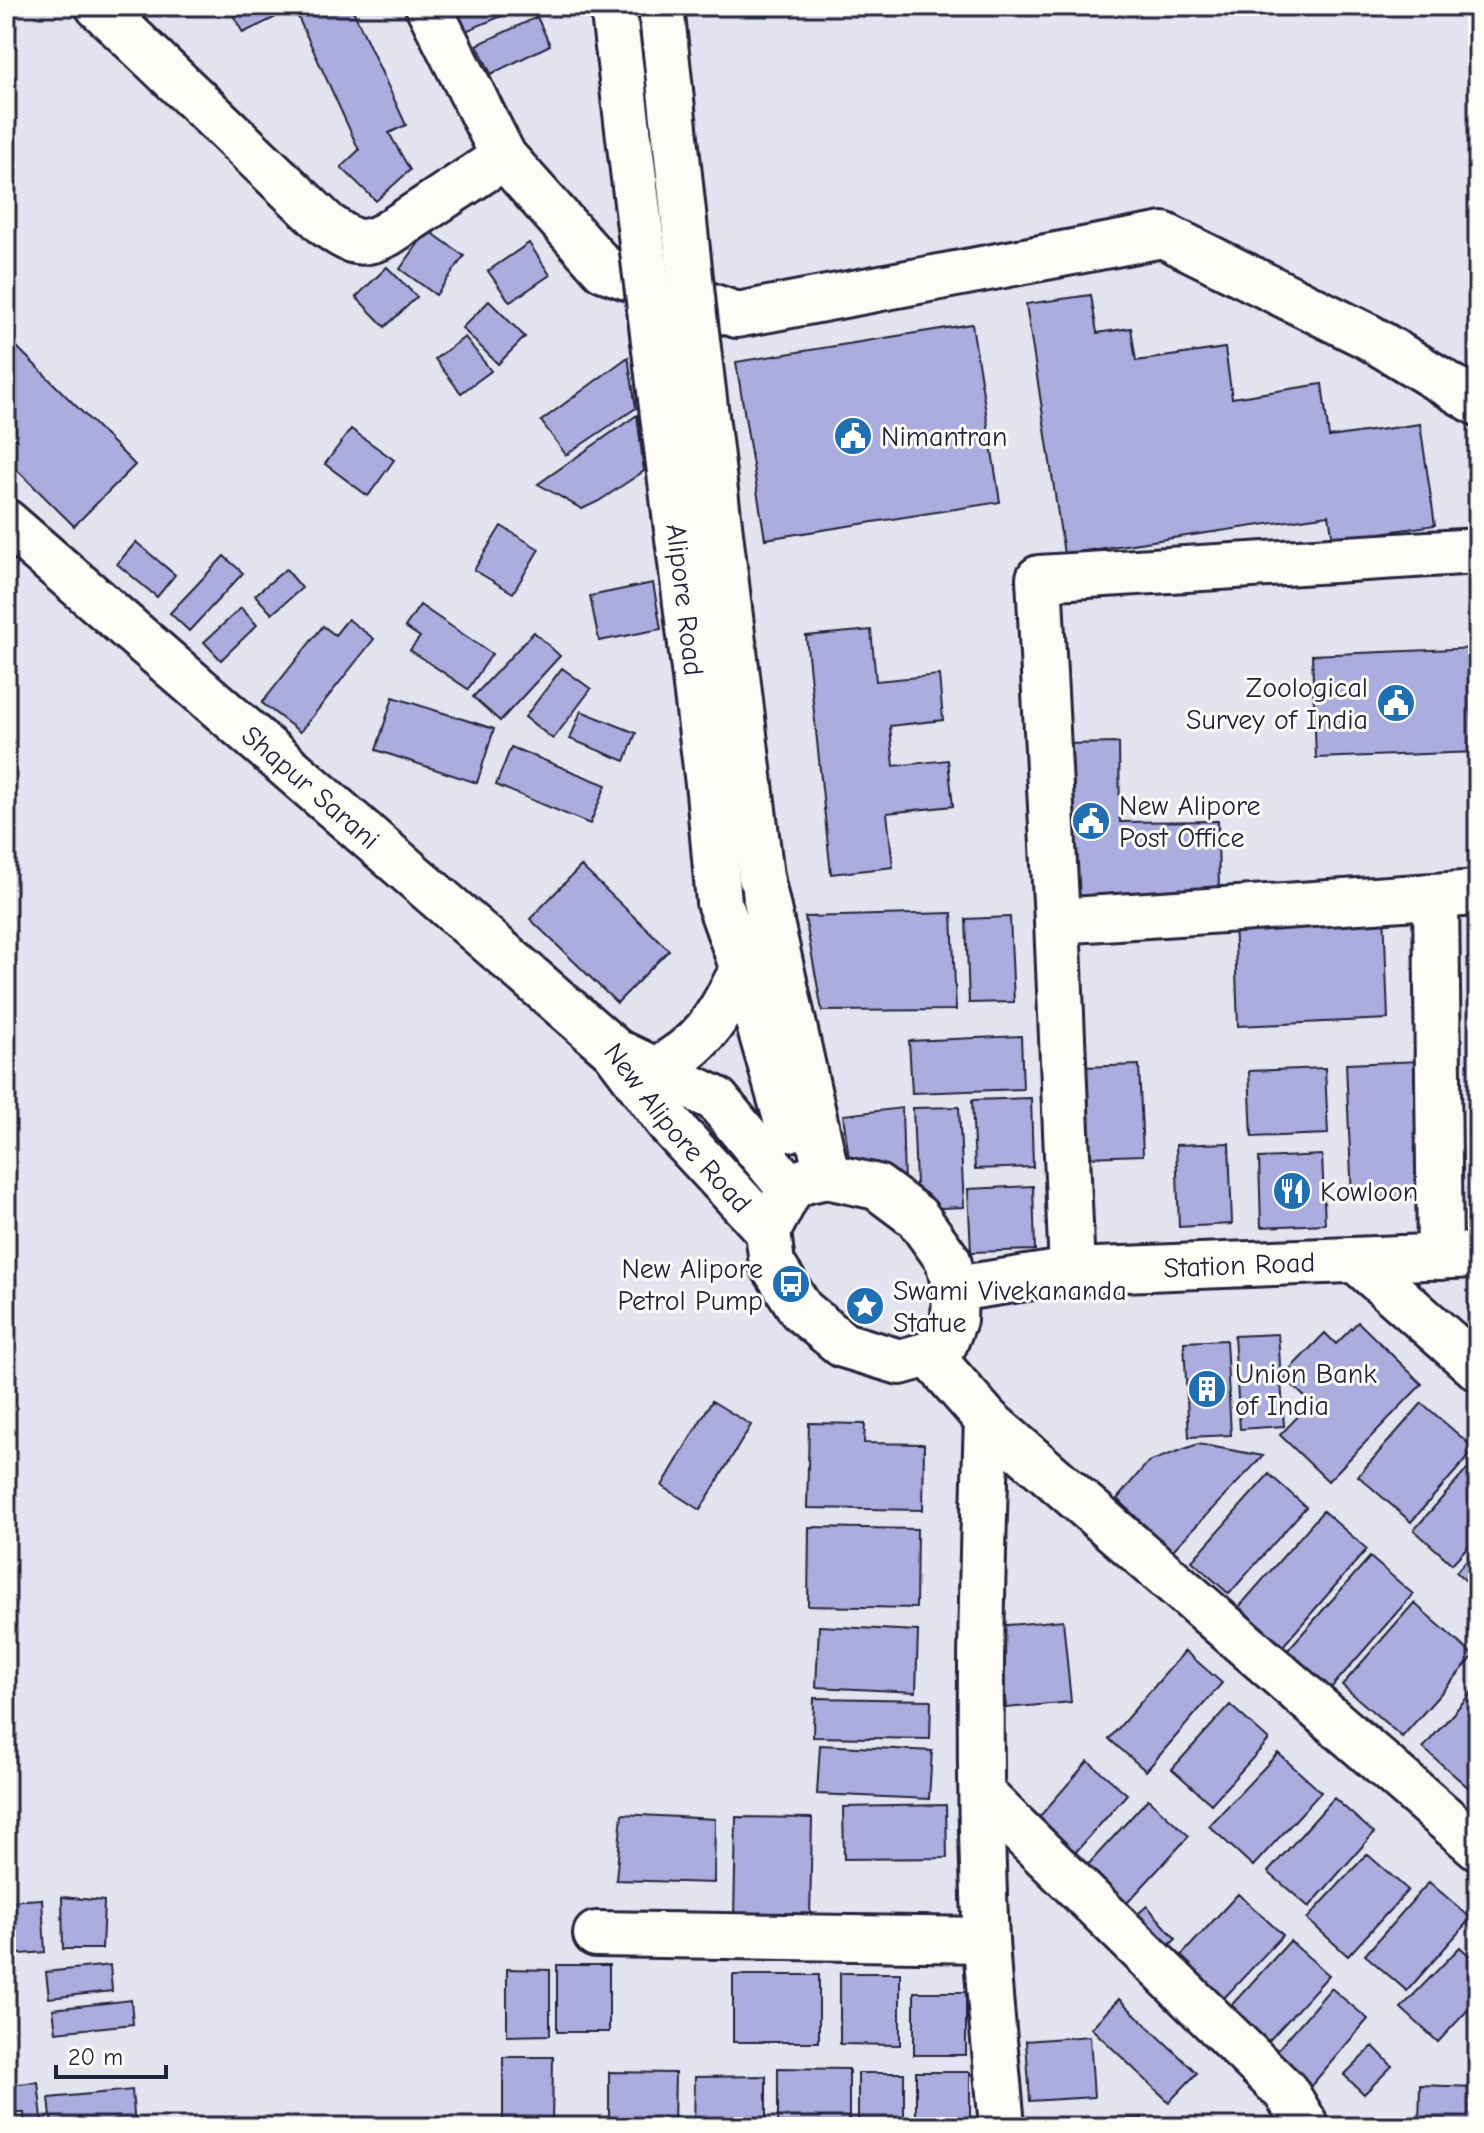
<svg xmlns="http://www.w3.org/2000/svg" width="1484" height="2133" viewBox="0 0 1484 2133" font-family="'Comic Neue',sans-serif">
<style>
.building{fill:#aaadde;stroke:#22223b;stroke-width:2}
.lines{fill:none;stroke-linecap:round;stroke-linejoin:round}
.minor-casing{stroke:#22223b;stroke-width:50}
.tertiary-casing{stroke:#22223b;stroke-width:50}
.secondary-casing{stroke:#22223b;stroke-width:50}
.minor{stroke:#fdfcf7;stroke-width:44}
.tertiary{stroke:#fdfcf7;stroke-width:44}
.secondary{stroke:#fdfcf7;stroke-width:44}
.secondary-bridge-casing{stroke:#22223b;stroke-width:50;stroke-linecap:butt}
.secondary-bridge{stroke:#fdfcf7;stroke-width:44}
.labels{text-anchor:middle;stroke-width:6;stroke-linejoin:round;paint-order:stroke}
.poi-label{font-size:28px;fill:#22223b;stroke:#fdfcf7;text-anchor:start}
.street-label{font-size:28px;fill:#22223b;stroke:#fdfcf7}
</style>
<rect width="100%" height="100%" fill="#e4e4f0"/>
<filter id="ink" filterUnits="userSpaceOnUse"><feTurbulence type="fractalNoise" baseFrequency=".0125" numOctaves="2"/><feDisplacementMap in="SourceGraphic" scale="16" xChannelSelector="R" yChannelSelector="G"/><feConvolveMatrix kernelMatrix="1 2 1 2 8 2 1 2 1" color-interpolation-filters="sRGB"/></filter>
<g filter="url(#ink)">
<path class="building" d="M228,6H351L406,125L389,133L410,170L376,201L341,167L359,150L294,8L243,33Z
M450,6H526L461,33Z
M537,17L550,45L491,74L477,45Z
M428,230L464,256L436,295L400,269Z
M529,243L550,275L510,302L488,271Z
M387,267L417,297L385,327L356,297Z
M1091,295L1097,333L1131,328L1136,361L1225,348L1232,398L1322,384L1329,437L1420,424L1435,525L1333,540L1329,515L1064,554L1026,304Z
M489,301L525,337L498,364L462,328Z
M972,324L1000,502L765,539L736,362Z
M6,336L135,465L74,526L6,459Z
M465,337L491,371L461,393L435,359Z
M628,357L636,408L566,455L541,421Z
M637,415L644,471L599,501L582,509L538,484Z
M351,429L394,460L368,496L325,464Z
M501,526L539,549L513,593L474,570Z
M136,542L175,575L157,597L117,564Z
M224,556L243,573L189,631L170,613Z
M286,569L302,588L272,614L255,595Z
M653,583L661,629L599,641L590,596Z
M420,605L492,654L468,689L410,650L420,637L405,627Z
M241,608L257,625L221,660L204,642Z
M348,619L374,639L300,732L262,703L323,626L335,635Z
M871,630L876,681L939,675L943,720L890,726L894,766L948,760L953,806L887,813L893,867L831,874L806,636Z
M534,632L560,656L500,721L473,697Z
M1478,648V752L1316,758L1312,655Z
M562,668L591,689L553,739L525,717Z
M393,697L494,729L477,783L376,750Z
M581,711L636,733L625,761L570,739Z
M1119,743L1120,822L1218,821L1219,898L1063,900L1062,744Z
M511,747L606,785L590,824L496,785Z
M581,866L669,950L617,1003L530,919Z
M1384,910L1388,1019L1238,1026L1234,917Z
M952,913L956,1010L822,1011L805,917Z
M1010,917L1014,1002L969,1003L966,919Z
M1021,1036L1023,1089L912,1093L909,1041Z
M1422,1061L1427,1196L1352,1199L1346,1064Z
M1139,1065L1143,1155L1087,1157L1083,1067Z
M1325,1068L1328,1134L1252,1137L1249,1071Z
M1031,1098L1033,1167L975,1169L972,1100Z
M959,1107L964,1207L917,1209L913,1108Z
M902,1108L904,1186L850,1166L843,1115Z
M1229,1143L1232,1224L1179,1227L1176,1145Z
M1322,1155L1325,1224L1261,1227L1259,1158Z
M1033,1186L1035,1250L971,1252L968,1189Z
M1358,1322L1422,1384L1328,1481L1280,1435L1311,1403L1283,1376L1325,1333L1336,1344Z
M1278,1334L1284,1426L1240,1429L1234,1336Z
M1226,1340L1231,1435L1189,1437L1184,1342Z
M712,1401L751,1425L700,1510L662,1486Z
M1422,1403L1475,1449L1411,1522L1358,1476Z
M809,1423L865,1424L864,1443L924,1444L923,1510L807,1508Z
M1198,1444L1263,1456L1172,1551L1117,1499L1148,1462Z
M1478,1457V1535L1452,1564L1414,1530Z
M1269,1474L1306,1507L1229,1594L1192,1561Z
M1323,1511L1367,1549L1283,1646L1239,1607Z
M809,1527L917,1529L916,1608L808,1606Z
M1478,1547V1592L1456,1572Z
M1370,1557L1413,1594L1330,1689L1286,1652Z
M1414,1603L1474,1656L1402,1737L1342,1685Z
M1063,1620L1071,1702L1006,1708L998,1626Z
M819,1626L918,1631L916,1692L816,1687Z
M1185,1651L1222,1683L1146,1771L1109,1739Z
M1478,1685V1779L1470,1789L1423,1748Z
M814,1698L931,1700L930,1739L813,1737Z
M1230,1705L1269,1740L1211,1804L1172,1769Z
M820,1745L932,1751L929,1799L817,1794Z
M1278,1753L1321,1792L1253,1866L1209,1826Z
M1088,1761L1127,1794L1066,1863L1028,1830Z
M1334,1798L1374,1833L1309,1907L1268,1872Z
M1148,1799L1189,1836L1115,1916L1074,1880Z
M946,1805L947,1858L844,1859L843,1807Z
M622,1814L715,1819L714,1883L616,1880Z
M736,1817L812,1818L810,1921L734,1919Z
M1367,1854L1408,1890L1348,1956L1307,1919Z
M1429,1882L1471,1918L1407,1991L1365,1955Z
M1238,1894L1283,1935L1210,2013L1166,1972Z
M62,1897L104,1901L102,1949H63Z
M42,1899L45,1952L9,1955L6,1901Z
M1147,1906L1176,1939L1155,1958L1125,1925Z
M1290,1941L1329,1975L1265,2045L1227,2010Z
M1460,1947L1478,1964V1999L1438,2042L1401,2008Z
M110,1965L112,1991L49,1998L46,1972Z
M557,1965H609V2032H557Z
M507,1969L550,1970V2035L507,2036Z
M840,1973H900V2045L840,2044Z
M733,1975H819V2042H733Z
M1331,1988L1368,2019L1310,2087L1273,2055Z
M914,1992H966V2055H914Z
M1119,1999L1197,2073L1169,2102L1091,2028Z
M131,2000L133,2024L56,2032L53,2009Z
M1090,2036L1094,2097L1030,2101L1026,2041Z
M1373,2046L1392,2066L1364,2094L1344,2075Z
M503,2057H553L552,2127H503Z
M778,2068L849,2069V2127H778Z
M609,2072L675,2073L674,2127H609Z
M916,2072H970V2127H916Z
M858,2073H904V2127H858Z
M766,2076V2127H694L695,2077Z
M38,2082L43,2127H25L24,2113H6V2085Z
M1420,2085L1475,2087L1474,2100H1478V2127H1419Z
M132,2090L135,2127H52L49,2098Z
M1142,2118L1143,2127H1034V2126Z"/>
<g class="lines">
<g class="minor-casing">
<path id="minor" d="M98,6L327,225C351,242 360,248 387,234L504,157
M428,6L504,157L604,269L737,315L1163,235L1369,337L1478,403
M1436,896L1440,1257
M1057,921L1039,578L1478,551
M1357,1261L1478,1368
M1072,1271L1057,921L1478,893
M982,1794L1286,2092L1307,2127
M596,1934L986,1940"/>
</g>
<g class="tertiary-casing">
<g id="tertiary">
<path id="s1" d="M6,522L614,1050L671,1126L768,1231"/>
<path d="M624,1055L716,1099L790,1189"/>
<path id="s2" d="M955,1289L1072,1271L1478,1255"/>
<path d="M987,1420C981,1592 977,1766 986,1939C989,2001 997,2064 1002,2127"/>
</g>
</g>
<g class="secondary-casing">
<path id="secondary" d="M761,877L827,1176
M719,902L743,969L789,1129
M655,1070C706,1043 717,1018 743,969
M827,1176L877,1187L917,1217L948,1260L955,1289L954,1320L945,1343L929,1354L900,1362L843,1345L801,1310L772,1264L768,1231L790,1189L804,1181Z
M929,1354L987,1420L1478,1847"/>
</g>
<use href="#minor" class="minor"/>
<use href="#tertiary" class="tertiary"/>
<use href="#secondary" class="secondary"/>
<g class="secondary-bridge-casing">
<g id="secondary-bridge">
<path id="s3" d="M613,6L709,792L719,902"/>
<path d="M661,6L694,315L761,877"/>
</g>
</g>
<use href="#secondary-bridge" class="secondary-bridge"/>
</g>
</g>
<defs>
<g id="civic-disc" transform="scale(2)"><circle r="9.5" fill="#1f6fb2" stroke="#fdfcf7"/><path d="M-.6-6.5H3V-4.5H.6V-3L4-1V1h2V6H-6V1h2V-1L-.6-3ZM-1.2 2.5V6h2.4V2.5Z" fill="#fff"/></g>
<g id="restaurant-disc" transform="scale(2)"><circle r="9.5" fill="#1f6fb2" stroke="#fdfcf7"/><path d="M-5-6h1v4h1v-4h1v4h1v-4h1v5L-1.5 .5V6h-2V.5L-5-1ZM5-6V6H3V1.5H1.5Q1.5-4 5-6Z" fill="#fff"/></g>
<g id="bus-disc" transform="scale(2)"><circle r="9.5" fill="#1f6fb2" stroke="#fdfcf7"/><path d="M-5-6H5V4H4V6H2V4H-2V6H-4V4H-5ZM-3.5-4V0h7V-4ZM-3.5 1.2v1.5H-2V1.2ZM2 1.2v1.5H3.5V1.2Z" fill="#fff"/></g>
<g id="sight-disc" transform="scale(2)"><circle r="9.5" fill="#1f6fb2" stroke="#fdfcf7"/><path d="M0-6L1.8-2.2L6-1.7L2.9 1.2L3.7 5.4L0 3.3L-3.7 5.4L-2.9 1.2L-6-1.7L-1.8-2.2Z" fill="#fff"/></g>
<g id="building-disc" transform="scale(2)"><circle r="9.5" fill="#1f6fb2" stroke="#fdfcf7"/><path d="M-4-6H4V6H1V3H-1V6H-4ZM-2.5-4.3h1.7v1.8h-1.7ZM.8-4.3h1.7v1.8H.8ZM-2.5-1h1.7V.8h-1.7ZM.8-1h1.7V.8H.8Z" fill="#fff"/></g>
</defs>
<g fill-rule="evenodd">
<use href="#civic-disc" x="853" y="436"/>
<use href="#civic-disc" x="1396" y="703"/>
<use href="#civic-disc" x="1091" y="821"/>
<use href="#restaurant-disc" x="1292" y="1191"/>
<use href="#bus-disc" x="791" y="1284"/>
<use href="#sight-disc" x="865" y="1306"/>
<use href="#building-disc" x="1207" y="1389"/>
</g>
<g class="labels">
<g class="poi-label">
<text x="881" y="446">Nimantran</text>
<text x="1368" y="697" text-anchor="end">Zoological<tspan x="1368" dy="32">Survey of India</tspan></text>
<text x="1119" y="815">New Alipore<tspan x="1119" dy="32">Post Office</tspan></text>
<text x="1320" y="1201">Kowloon</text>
<text x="763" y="1278" text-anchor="end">New Alipore<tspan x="763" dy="32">Petrol Pump</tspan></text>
<text x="893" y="1300">Swami Vivekananda<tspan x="893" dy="32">Statue</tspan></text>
<text x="1235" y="1383">Union Bank<tspan x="1235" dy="32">of India</tspan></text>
</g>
<g class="street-label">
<text dy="10" stroke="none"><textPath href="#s3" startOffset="598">Alipore Road</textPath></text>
<text dy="10" stroke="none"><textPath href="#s1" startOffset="404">Shapur Sarani</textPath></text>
<text dy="10" stroke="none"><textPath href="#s1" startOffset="906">New Alipore Road</textPath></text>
<text dy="10" stroke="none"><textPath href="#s2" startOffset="286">Station Road</textPath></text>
</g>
</g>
<rect width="1484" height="2133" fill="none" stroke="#fdfcf7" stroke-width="32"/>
<rect x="16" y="16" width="1452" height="2101" fill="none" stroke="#22223b" stroke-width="3" filter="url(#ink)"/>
<path d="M56 2065v12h110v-12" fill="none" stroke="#22223b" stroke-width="4"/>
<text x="68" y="2065" font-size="24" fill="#22223b" stroke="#fdfcf7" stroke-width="6" paint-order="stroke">20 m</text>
</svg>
